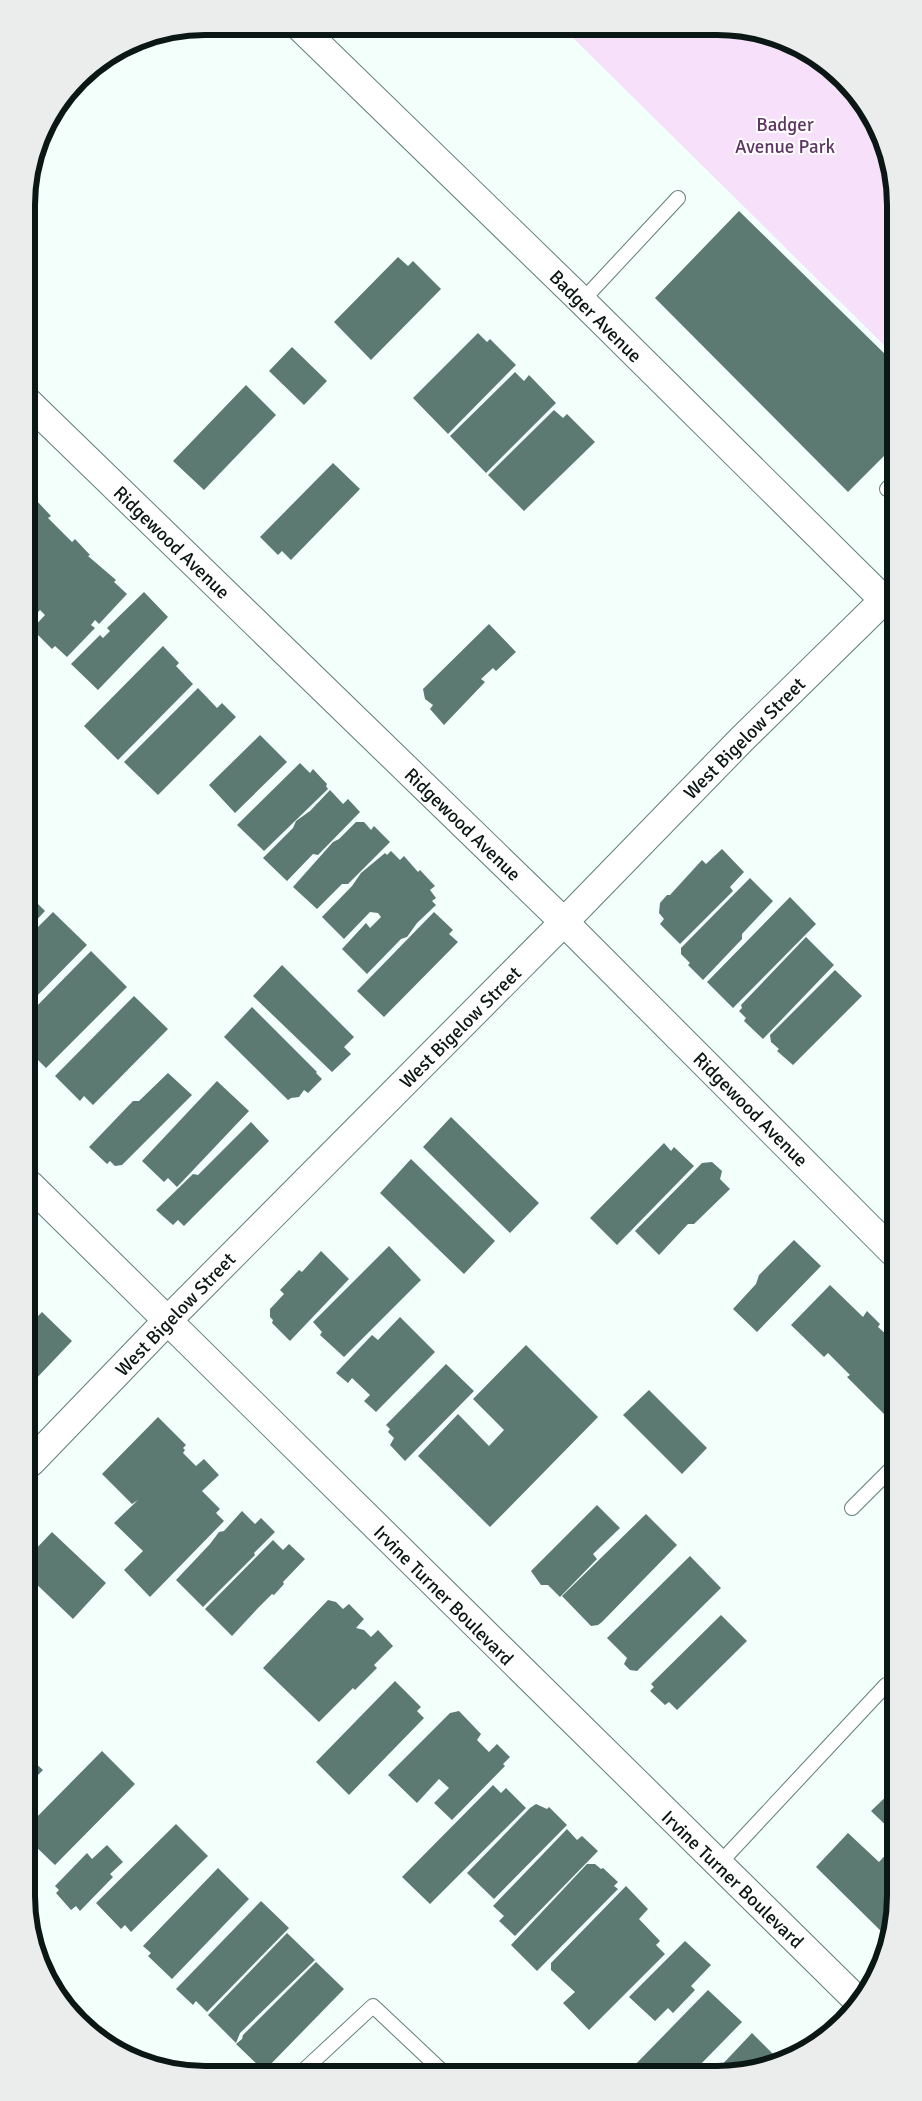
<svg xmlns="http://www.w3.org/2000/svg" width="922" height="2101" viewBox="0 0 922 2101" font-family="Signika,sans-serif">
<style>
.green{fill:#f7e0f9}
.building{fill:#5c7972}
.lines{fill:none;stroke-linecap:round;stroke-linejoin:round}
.lane-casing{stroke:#607e77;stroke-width:16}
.street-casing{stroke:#607e77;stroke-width:30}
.secondary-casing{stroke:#607e77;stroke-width:30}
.lane{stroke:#fff;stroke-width:14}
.street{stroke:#fff;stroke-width:28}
.secondary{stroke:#fff;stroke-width:28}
.labels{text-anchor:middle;stroke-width:4;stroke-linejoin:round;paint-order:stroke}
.park-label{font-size:19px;fill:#5f3663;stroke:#fff}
.street-label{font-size:19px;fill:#0b1715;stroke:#fff}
.rim{fill:none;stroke:#0b1715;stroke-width:6}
</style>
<rect width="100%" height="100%" fill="#f2fffb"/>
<path class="green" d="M563,28L751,30L835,71L872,116L890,159V351Z"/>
<path class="building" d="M739,211L890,359L891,449L848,492L655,298Z
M398,257L408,266L413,261L441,289L371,360L334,322Z
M478,333L487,342L490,339L516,365L448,434L413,398Z
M292,347L327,381L304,405L269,371Z
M515,372L524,381L529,375L556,403L486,473L450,436Z
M246,385L276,415L204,490L173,461Z
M554,410L563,418L567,414L595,442L524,511L488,475Z
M333,463L360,489L291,560L282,551L278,555L260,537Z
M28,498L32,502L35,499L51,516L48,518L72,542L75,539L90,555L88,556L116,580L114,582L127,594L99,624L95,620L91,625L95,628L67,657L55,646L52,649L32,629L45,615L40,610L28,623Z
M144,592L168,617L98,690L71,664L100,635L103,638L110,631L107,628Z
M489,624L516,652L496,671L493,668L481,679L485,682L444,725L430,709L433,705L425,699L423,689Z
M163,646L179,663L176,666L193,684L118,760L84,726Z
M198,688L217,708L222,703L236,717L158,795L124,762Z
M260,735L287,762L235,813L209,785Z
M300,763L310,773L313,769L327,784L326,786L328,789L264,851L237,825Z
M330,790L343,804L348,799L360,812L318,855L313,854L287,881L263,858L293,828L296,821L310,811Z
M356,822H364L371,830L374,826L390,842L348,884H342L317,909L293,887L333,842L339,839Z
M722,849L744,872L730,887L733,891L680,944L660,924L664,919L659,913L660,903L667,895H670L702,860L706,864Z
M391,851L400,860L404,856L418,872L420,870L435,886L430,890L436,898L432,901L436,905L417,923L407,937L401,939L367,974L342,949L366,923L370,928L381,917L378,913L370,912L344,939L322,917L352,886L361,873L385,853L387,855Z
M750,878L773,901L742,934V939L703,980L688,965L690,963L681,954V948Z
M29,895L45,911L29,928Z
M790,897L816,924L733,1008L707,982Z
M53,912L87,945L29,1004V936Z
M434,912L453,930L449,934L458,942L384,1017L357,991Z
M806,937L834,965L763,1039L744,1021L746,1018L739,1011L742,1008L741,1005Z
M91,951L127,987L46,1068L29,1051L32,1045L29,1043V1014Z
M282,965L354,1037L344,1047L351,1054L332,1072L253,996Z
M835,970L862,996L793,1065L777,1051L779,1049L771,1042L770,1035Z
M134,996L168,1029L93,1105L84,1096L80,1101L55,1076Z
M252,1007L317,1072L316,1073L322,1079L308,1093L304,1090L299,1097L291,1098L288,1100L224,1037Z
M168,1073L192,1095L122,1165L115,1166L110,1161L107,1164L89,1147L133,1101H139Z
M217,1081L249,1111L177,1187L168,1178L164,1182L142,1161Z
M451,1117L539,1203L510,1233L423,1147Z
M251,1122L269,1141L184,1226L178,1220L173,1225L156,1210L193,1174L198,1175Z
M664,1143L671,1151L674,1147L694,1166L617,1245L590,1218Z
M411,1159L495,1241L464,1274L380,1193Z
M712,1162L722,1171L720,1179L730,1189L694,1224H688L659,1255L635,1231L702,1163Z
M794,1240L821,1266L757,1332L733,1309L756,1284L759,1275Z
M389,1246L421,1280L344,1357L320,1335L322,1332L313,1322Z
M321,1251L349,1279L290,1341L272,1323L273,1320L270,1317V1309L284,1294L280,1290L299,1270L302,1272Z
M830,1285L863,1317L867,1311L880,1324L878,1327L888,1336L886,1339L893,1346L894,1416L890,1420L847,1377L850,1375L828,1353L824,1357L791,1325Z
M42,1312L72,1341L31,1384L30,1324Z
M400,1317L435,1352L376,1412L364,1401L370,1395L352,1378L348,1383L336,1373L372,1335L378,1340Z
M526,1345L598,1417L490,1527L418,1456L458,1414L489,1446L504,1430L473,1399Z
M446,1364L474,1391L405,1461L390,1445L394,1438L388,1432L390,1429L386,1425Z
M649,1390L707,1448L682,1474L623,1415Z
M158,1417L186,1445L183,1448L185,1450L183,1453L196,1466L204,1459L219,1475L202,1491L220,1509L216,1513L224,1521L150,1597L124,1570L143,1551L114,1523L138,1500L132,1504L102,1474Z
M597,1505L620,1528L593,1554L597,1559L560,1597L548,1585H541L531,1571Z
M242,1511L255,1524L261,1518L275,1532L254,1553L255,1555L203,1607L176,1580L210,1544L219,1532L224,1531Z
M646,1514L677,1545L602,1622L598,1625L591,1626L562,1596Z
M52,1532L106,1583L73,1619L31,1579V1554Z
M273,1540L283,1550L289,1544L305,1559L283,1582L284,1584L274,1595L272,1594L259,1607L232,1636L205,1609Z
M690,1556L721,1588L637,1671L630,1670L624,1664L627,1658L607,1638Z
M328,1600L336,1602L343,1609L349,1604L364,1619L356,1628L364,1630L371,1637L378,1630L393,1646L374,1665L377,1668L355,1690L353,1688L319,1722L263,1668Z
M721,1615L747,1641L677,1710L669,1702L665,1705L650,1691L654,1687L651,1684Z
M395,1681L421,1707L417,1711L424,1718L349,1795L316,1762Z
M459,1711L481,1734L477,1740L489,1752L497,1744L510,1757L503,1764L505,1766L452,1820L434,1803L449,1788L439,1779L417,1803L388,1775L450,1713Z
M102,1751L135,1784L55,1865L33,1844L35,1840L32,1837V1822Z
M32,1760L43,1770L32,1781Z
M493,1785L501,1793L506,1788L526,1808L430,1904L402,1877Z
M895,1788V1834L871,1811Z
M536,1804L547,1809L549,1807L567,1825L494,1899L467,1873L530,1808Z
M176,1824L208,1856L131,1932L125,1925L121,1929L96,1903Z
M567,1829L577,1840L582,1836L598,1851L515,1936L499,1921L504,1916L493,1906Z
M848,1833L879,1862L895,1845V1908L888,1938L816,1867Z
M107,1845L123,1862L110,1874L113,1877L80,1911L76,1906L71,1910L56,1893L59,1890L55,1886L87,1853L92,1859Z
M587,1864H595L601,1869L603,1868L618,1882L614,1886L618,1889L537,1971L511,1945Z
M218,1868L249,1899L172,1979L148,1956L151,1953L143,1946Z
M626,1886L648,1909L639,1919L660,1941L656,1945L665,1954L589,2030L563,2003L575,1992L551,1970V1963Z
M261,1901L289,1928L207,2012L196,2001L193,2005L176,1989Z
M287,1933L315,1960L240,2033L236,2043L208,2015Z
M685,1941L711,1965L691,1986L695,1990L673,2013L668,2008L655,2021L629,1997Z
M316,1962L344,1989L264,2071L236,2044L242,2039L243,2035Z
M708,1990L742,2022L696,2069H634L632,2068Z
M752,2033L780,2061L763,2069H718Z"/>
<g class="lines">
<g class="lane-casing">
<path id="lane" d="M582,301L678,198
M887,489L891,485
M852,1508L894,1466
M718,1865L886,1685
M303,2071L373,2006L441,2070"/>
</g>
<g class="street-casing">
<path id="street" d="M300,27L582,301L891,607
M27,401L564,922L893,1252"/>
</g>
<g class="secondary-casing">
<path id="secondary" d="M30,1185L860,2003
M31,1462L167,1321L564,922L742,739L891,593"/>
</g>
<use href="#lane" class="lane"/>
<use href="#street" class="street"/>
<use href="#secondary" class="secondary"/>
</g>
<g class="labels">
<g class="park-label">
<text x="785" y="131">Badger<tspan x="785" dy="22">Avenue Park</tspan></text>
</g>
<g class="street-label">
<text transform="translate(596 316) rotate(45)" y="7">Badger Avenue</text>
<text transform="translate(172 542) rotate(44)" y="7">Ridgewood Avenue</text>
<text transform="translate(744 738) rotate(-45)" y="7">West Bigelow Street</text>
<text transform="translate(463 824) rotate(44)" y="7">Ridgewood Avenue</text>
<text transform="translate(460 1027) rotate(-45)" y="7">West Bigelow Street</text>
<text transform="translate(751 1109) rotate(45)" y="7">Ridgewood Avenue</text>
<text transform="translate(175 1314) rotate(-46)" y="7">West Bigelow Street</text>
<text transform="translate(444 1595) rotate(45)" y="7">Irvine Turner Boulevard</text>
<text transform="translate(733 1879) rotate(44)" y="7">Irvine Turner Boulevard</text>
</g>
</g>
<path d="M0 0H922V2101H0ZM205 35H717A170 170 0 0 1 887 205V1896A170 170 0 0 1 717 2066H205A170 170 0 0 1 35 1896V205A170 170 0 0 1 205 35Z" fill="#ebecec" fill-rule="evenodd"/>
<path class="rim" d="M205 35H717A170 170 0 0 1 887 205V1896A170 170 0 0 1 717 2066H205A170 170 0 0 1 35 1896V205A170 170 0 0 1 205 35Z"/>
</svg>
